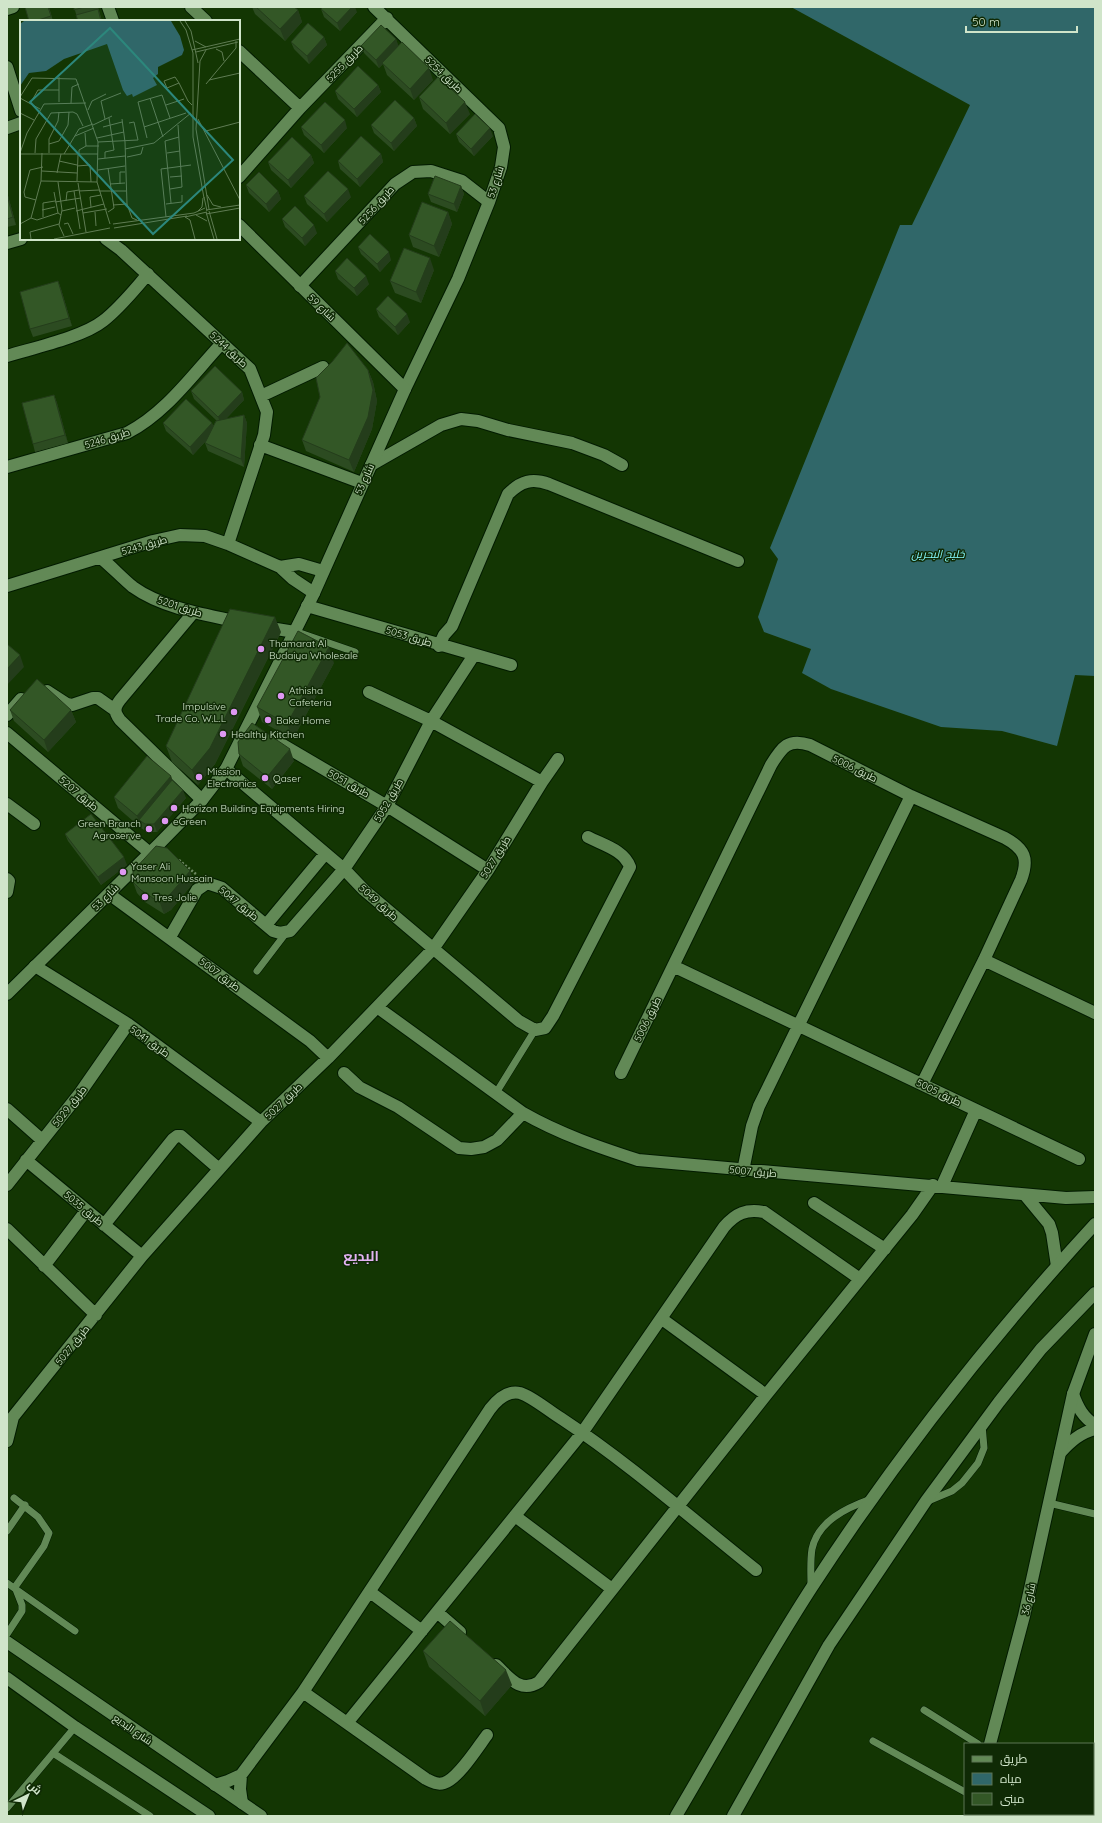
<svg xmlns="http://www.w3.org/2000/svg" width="1102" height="1823" viewBox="0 0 1102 1823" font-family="Quicksand,Cairo,sans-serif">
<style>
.water{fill:#306769}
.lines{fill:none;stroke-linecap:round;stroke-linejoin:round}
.lane-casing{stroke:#021b00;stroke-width:8}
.street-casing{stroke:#021b00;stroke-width:14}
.secondary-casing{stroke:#021b00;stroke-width:14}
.path{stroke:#6c8860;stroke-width:2.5;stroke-dasharray:2 2;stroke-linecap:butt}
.lane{stroke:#628956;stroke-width:7}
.street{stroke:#628956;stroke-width:12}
.secondary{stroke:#628956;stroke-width:12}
.wall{fill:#2c4b21}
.shaded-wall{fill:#243d1b}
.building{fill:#335726;stroke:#243d1b}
.poi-dot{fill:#de98f2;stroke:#0f2a05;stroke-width:1.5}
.labels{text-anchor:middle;stroke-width:3;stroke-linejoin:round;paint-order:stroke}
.street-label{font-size:10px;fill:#d0e5ca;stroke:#0f2a05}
.poi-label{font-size:10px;fill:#d0e5ca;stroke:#0f2a05;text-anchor:start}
.water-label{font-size:11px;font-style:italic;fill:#84f7fb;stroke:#0f2a05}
.district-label{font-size:14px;font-weight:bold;fill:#e4b4f3;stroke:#0f2a05}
.inset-road{fill:none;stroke:#5f7c53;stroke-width:1}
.view{fill:#2c877c;fill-opacity:0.15;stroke:#2c877c;stroke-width:2}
.inset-edge{fill:none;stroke:#d0e5ca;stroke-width:2}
</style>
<rect width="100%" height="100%" fill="#133603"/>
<path class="water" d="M791,7H1095V676L1075,675L1057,746L1002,731L941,727L831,689L802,673L811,649L764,632L758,617L778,559L770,548L900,225H912L970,105Z"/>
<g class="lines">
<g class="lane-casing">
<path id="lane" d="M300,633L355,652
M257,971L286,933
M496,1093L535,1030
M928,1501L952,1491L962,1483L978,1463L984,1448L982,1425
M1049,1503L1095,1514
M7,1531L25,1505
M7,1583L75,1631
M811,1586C811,1574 810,1561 812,1549C818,1521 846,1508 871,1499
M7,1634L22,1611V1605L15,1587L44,1546L49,1533L38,1517L14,1498
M924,1710L978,1744
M873,1741L965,1792
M53,1753L150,1816
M7,1808L75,1727"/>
</g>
<g class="street-casing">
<path id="street" d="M108,7L113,21
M191,7L206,21
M374,7L499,128L504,147L501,167L489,202L458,279L405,389
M7,9L13,7
M239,51L300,108
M7,67L21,111
M239,177L300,108L387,18
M106,239L121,250L250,369L267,412L264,435L228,544
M7,243L21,239
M300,286L395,184L413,172L431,171L462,181L489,202
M7,356C33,348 83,337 103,321C120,308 134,290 148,274
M261,396L323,367
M260,445L362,483
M371,465L441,425L461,419L478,421L508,430L572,443L604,455L622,465
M7,467L127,433C166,413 193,374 222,343
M101,558C112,567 122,578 133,587C162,608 206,615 240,622
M280,567L299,564L323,571
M7,586L153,541L180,535L205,536L228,544L280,567L293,579L314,593
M307,606L511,665
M193,613L120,700C114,708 114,712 120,720L202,800
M264,627L295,632
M439,646L444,635L452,626L508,494C521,481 532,478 549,484L738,561
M47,691L67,704L72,705L93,698H98L115,710
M369,692L431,721L542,782
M7,715L21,699
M7,733L150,853
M276,741L387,806L488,870
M226,769L344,869L364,890L519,1021L535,1030L545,1028L553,1016L630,867C624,850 603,845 588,837
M7,804L34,824
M7,879L9,881L7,892
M109,894L310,1041L328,1058
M266,925L325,854
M170,937L197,890L207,883L222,888L273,931L280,933L290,931L344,869L387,806L431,721L474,655
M984,960L1095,1013
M35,966L128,1024L261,1122
M673,966L1079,1159
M377,1007L523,1113C560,1134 598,1147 638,1160L1066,1198L1095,1197
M344,1073L359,1087L398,1107L459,1148L471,1149L484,1147L497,1140L523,1113
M621,1073L771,765C782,747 788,738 810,745L911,796L1005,838C1025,849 1029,859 1021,880L984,960L922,1084
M7,1109L42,1140
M26,1160L142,1256
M743,1171L752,1126L759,1106L911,796
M7,1185L80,1093L128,1024
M942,1186L976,1110
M1025,1195L1049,1224L1052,1233L1057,1266
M814,1203L885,1249
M104,1225L173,1139L177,1136H181L219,1169
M7,1229L96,1315
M44,1266L86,1211
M662,1319L766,1395
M1073,1394C1078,1408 1083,1417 1095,1425
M7,1441L13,1417L142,1256L261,1122L328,1058L433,949L488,870L542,782L558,759
M515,1516L612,1589
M370,1592L422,1631
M437,1612L460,1632
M496,1665C509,1677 520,1694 539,1682L766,1395L912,1215L933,1185
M303,1692L426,1779C432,1782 437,1785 444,1783C458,1779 478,1747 487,1735
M347,1723L582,1433L724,1227C736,1213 746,1209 764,1212L860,1279
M990,1744L1024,1616L1060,1453C1071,1441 1080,1433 1095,1429
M241,1775L240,1789L242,1803
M215,1785L228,1781L241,1775L303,1692L490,1409C497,1400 507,1390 520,1393C533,1397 550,1412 562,1419C630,1464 692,1519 756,1570
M970,1816L971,1814"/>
</g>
<g class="secondary-casing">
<path id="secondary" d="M7,128L21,123
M7,994L159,844L202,800L226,769L314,593L405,389L239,225
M1060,1453L1073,1394L1095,1334
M7,1642L261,1816
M7,1678L75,1727L209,1816
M676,1816C721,1740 764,1661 812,1587C896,1458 991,1337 1095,1224
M733,1816L829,1645L926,1501L999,1402L1041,1349L1095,1293"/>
</g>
<path class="path" d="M179,860L197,875"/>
<use href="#lane" class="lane"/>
<use href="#street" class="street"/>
<use href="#secondary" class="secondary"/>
</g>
<path class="wall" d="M49,7L53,21H29Z
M74,7H98L102,21H78Z
M252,7H294L298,10L302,22L285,41L255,14Z
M321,9L357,12L340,31L324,17Z
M324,37L327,45L309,64L294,49L291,42Z
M396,39L398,46L433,80L414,100L387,75L383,64L379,68L364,53L361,46Z
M378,85L381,92L357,117L338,99L335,91Z
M419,97L470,114L450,134L423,109Z
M414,118L417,126L394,151L374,133L371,125Z
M301,127L347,128L324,153L304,135Z
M456,134L493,136L474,156L459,142Z
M381,154L383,162L360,187L340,169L338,161Z
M311,155L314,163L291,188L271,170L268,162Z
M246,185L278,191L281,199L269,212L249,193Z
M461,186L464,194L457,212L431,202L428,194Z
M7,192L16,225L7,227Z
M304,196L351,197L327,222L307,204Z
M448,212L452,224L439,257L413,247L409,235Z
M282,219L317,233L305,246L285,227Z
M358,247L391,260L380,272L361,254Z
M434,270L421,303L395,293L390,281Z
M335,271L369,284L357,296L338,279Z
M58,281L61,289L72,326L33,337L30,329Z
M376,309L410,322L398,335L379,317Z
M368,370L373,382L377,401L372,429L354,472L306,451L302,440Z
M191,391L242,392L244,400L226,419L244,415L247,423L244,467L208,451L205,443L206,441L193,455L166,431L163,423H212L213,426L217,421L194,399Z
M54,395L57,403L68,443L35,452L33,444Z
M281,632L215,764L198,785L172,762L166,746Z
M334,663L293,739L262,722L257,707Z
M10,710H71L76,722L48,752L14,721Z
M239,754L294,761L272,789L243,766Z
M171,776L172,780L186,798L157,832H147L141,828L118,808L114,797Z
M65,834L127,865L101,885L68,841Z
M190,871L194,882L171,910L164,914L145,902L137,893L133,882Z
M423,1651L512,1685L485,1716L429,1667Z"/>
<path class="shaded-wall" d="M352,7H355L357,12L340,31L337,23Z
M298,10L302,22L285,41L280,29Z
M324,37L327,45L309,64L307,56Z
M396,39L399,47L382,63L383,64L379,68L376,60Z
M429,68L433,80L414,100L410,89Z
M378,85L381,92L357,117L354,109Z
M465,102L470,114L450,134L446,123Z
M414,118L417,126L394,151L391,143Z
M345,120L347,128L324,153L321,145Z
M490,128L493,136L474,156L471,149Z
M381,154L383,162L360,187L357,179Z
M311,155L314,163L291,188L288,180Z
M461,186L464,194L457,212L454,204Z
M348,189L351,197L327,222L324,214Z
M278,191L281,199L269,212L266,204Z
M7,192L16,225L13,217L7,195Z
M448,212L452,224L439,257L434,246Z
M314,225L317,233L305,246L302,238Z
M389,252L391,260L380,272L377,264Z
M430,258L434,270L421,303L416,292Z
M366,276L369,284L357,296L354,288Z
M58,281L61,289L72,326L69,318Z
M407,314L410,322L398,335L395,327Z
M368,370L373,382L377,401L372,429L354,472L349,460Z
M242,392L244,400L221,424L218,417Z
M54,395L57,403L68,443L65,435Z
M244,415L247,423L244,467L241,459Z
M212,423L215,431L193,455L190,447Z
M275,617L281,632L215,764L198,785L192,770Z
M329,647L334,663L293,739L287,724Z
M20,655L24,667L7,685V669Z
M71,710L76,722L48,752L44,740Z
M290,749L294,761L272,789L267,777Z
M171,776L175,788L139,820L141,828L137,816Z
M183,790L186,798L157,832L154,824Z
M124,857L127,865L101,885L98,877Z
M190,871L194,882L171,910L164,914L160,903Z
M506,1670L512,1685L485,1716L480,1701Z"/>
<path class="building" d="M25,7H48L51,16L35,21H29Z
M74,7H84L74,10Z
M256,7H294L298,10L280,29Z
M323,7H352L337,23L321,9Z
M98,9L101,21H78L76,15Z
M308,23L324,37L307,56L291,42Z
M381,25L396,39L376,60L361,46Z
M402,42L429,68L410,89L382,63Z
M358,66L378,85L354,109L335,91Z
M438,77L465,102L446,123L419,97Z
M395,100L414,118L391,143L371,125Z
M325,102L345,120L321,145L301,127Z
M475,114L490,128L471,149L456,134Z
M361,136L381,154L357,179L338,161Z
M292,137L311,155L288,180L268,162Z
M328,171L348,189L324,214L304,196Z
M259,172L278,191L266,204L246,185Z
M435,176L461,186L454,204L428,194Z
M7,195L13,217L7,219Z
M422,202L448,212L434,246L409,235Z
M295,206L314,225L302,238L282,219Z
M370,234L389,252L377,264L358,247Z
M404,248L430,258L416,292L390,281Z
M347,258L366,276L354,288L335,271Z
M58,281L69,318L30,329L20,292Z
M388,296L407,314L395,327L376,309Z
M347,343L368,370L373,390L368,417L349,460L302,440L320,397L316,378L332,362Z
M215,366L242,392L218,417L191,391Z
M54,395L65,435L33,444L22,403Z
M186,399L212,423L190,447L163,423Z
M244,415L241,459L205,443L216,421Z
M230,609L275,617L210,748L192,770L166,746Z
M298,631L329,647L287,724L257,707Z
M7,644L20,655L7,669Z
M37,679L71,710L44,740L10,710Z
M252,723L290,749L267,777L239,754L238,742Z
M147,756L171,776L137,816L114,797Z
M172,780L183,790L154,824H145L139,820Z
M91,814L124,857L98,877L65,834Z
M156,846L167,848L190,871L167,898L160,903L141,890L133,882V871Z
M450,1621L506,1670L480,1701L423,1651Z"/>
<g class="poi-dot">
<circle cx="261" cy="649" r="4"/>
<circle cx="281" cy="696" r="4"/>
<circle cx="234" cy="712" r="4"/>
<circle cx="268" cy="720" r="4"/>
<circle cx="223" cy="734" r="4"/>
<circle cx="199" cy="777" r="4"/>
<circle cx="265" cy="778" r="4"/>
<circle cx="174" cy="808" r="4"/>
<circle cx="165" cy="821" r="4"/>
<circle cx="149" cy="829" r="4"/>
<circle cx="123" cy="872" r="4"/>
<circle cx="145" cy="897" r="4"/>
</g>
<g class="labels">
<g class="street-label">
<text transform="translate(344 63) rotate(-46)" y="4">طريق 5255</text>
<text transform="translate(444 74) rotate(44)" y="4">طريق 5254</text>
<text transform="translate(495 182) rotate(-72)" y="4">شارع 53</text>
<text transform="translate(376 205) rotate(-48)" y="4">طريق 5256</text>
<text transform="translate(322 307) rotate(44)" y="4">شارع 59</text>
<text transform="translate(229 349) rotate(43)" y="4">طريق 5244</text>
<text transform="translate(107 438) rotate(-17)" y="4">طريق 5246</text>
<text transform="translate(364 479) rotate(-66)" y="4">شارع 53</text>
<text transform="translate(144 545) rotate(-16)" y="4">طريق 5243</text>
<text transform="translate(180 606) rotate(18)" y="4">طريق 5201</text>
<text transform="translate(409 636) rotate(17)" y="4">طريق 5053</text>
<text transform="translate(855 768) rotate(26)" y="4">طريق 5006</text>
<text transform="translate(349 783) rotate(30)" y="4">طريق 5051</text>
<text transform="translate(79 793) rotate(40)" y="4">طريق 5207</text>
<text transform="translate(388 800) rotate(-60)" y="4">طريق 5052</text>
<text transform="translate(495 857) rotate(-58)" y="4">طريق 5027</text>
<text transform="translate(105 897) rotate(-44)" y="4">شارع 53</text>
<text transform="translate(379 902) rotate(42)" y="4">طريق 5049</text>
<text transform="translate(239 903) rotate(39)" y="4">طريق 5047</text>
<text transform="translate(220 974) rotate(37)" y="4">طريق 5007</text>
<text transform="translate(647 1019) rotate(-64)" y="4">طريق 5006</text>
<text transform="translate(150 1041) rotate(36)" y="4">طريق 5041</text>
<text transform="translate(939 1092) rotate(26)" y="4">طريق 5005</text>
<text transform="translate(283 1101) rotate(-44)" y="4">طريق 5027</text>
<text transform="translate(69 1106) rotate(-52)" y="4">طريق 5029</text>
<text transform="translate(753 1171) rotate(5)" y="4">طريق 5007</text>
<text transform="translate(84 1208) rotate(40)" y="4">طريق 5035</text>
<text transform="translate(72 1345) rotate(-51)" y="4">طريق 5027</text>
<text transform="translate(1028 1599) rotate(-77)" y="4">شارع 36</text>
<text transform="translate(133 1729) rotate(35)" y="4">شارع البديع</text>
</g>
<g class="poi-label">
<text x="269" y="647">Thamarat Al<tspan x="269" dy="12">Budaiya Wholesale</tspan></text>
<text x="289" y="694">Athisha<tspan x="289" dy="12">Cafeteria</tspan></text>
<text x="226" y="710" text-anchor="end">Impulsive<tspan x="226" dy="12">Trade Co. W.L.L</tspan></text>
<text x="276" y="724">Bake Home</text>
<text x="231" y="738">Healthy Kitchen</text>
<text x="207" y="775">Mission<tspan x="207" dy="12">Electronics</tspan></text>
<text x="273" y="782">Qaser</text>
<text x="182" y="812">Horizon Building Equipments Hiring</text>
<text x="173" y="825">eGreen</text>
<text x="141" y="827" text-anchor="end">Green Branch<tspan x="141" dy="12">Agroserve</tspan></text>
<text x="131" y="870">Yaser Ali<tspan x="131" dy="12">Mansoon Hussain</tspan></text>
<text x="153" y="901">Tres Jolie</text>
</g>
<g class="water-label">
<text x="938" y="558">خليج البحرين</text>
</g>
<g class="district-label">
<text x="361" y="1261">البديع</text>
</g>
</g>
<g transform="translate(20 20)">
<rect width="220" height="220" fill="#133603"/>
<path d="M4,1H151L160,16L164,30L162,35L138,47V54L133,58L137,65L113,77L112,74L107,76L103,70L87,24L44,39L26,51L9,53L0,66V4Z" fill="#306769"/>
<path class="inset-road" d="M160,1L166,10L173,33V117L184,178M165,1L171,11L178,43M175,21L186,27M196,29L202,32L204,41M172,30L220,19M186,30L180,41L176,109L189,189M176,32L218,22M39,57V82M189,60L220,53M159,63L147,68L144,61L155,57L159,63L168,81L172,85M186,64L216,28V21M0,77L12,58L56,59L78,122L77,162L90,204M0,78L20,89M130,78L143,117M51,83L52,67L59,64M10,84L18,70H39M146,85L164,79M68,90L72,81L86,74M0,93L14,100M85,99L81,81L101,73M102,99L105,122L107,184L112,198L117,200M178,99L220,180M73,105L92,96M83,107L102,102M124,107L166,93M186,111L220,102M65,113L66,126M55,116L74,108M77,118L104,112M127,118L118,82L142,75L150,98M78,122L118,120L114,102L109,103M29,124L39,121L48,105L49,92M66,126H79M105,129L134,123L171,93M0,133L7,113L24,84L66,83M15,133L16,119L31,93L53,92L57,94L63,106M29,133V119L38,101L39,92M147,133L160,131M0,134H78M44,134L59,109L73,104M59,135V130L66,126M107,137L121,134L123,127M85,138V132L94,130L89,98M78,139L105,136M39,141L57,145M57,146L70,145L71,162M78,150L105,146M22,151L57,153M37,153L41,134M150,157L162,156M21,161L77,162M57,161L58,135M38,162L42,190L39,205L44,216M58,163L66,212M90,164L105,163M100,164V152H105M150,169L162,167L158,105M54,171L60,209M59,171L79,170M79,171H106M34,172L38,193M187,175L193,185L201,187M184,177L187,191M16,180L5,177L4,172L10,150L23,147M46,181L47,172L59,170M35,182L61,178M151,183L145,121L159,117M146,184L162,182V175M93,185L107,184M71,187L70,177L81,175M22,190L35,187M186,190L220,185M42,191L55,188M56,191L84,184M178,191L182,187L183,178M189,191L197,219M75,192L76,206M88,192L94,188L88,148M186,192L194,219M63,193L87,189M186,194L220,188M176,195L187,201M23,197V183L35,181M146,197L141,149L171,145M165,197L170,200L175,219M165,197L187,192M11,198L17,200L38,193L41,195M0,204L11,198L21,161L22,133M44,204L48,203L53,214M93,204L174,193L185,188M94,208L167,196M11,219L10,212L39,204M34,219L90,208"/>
<path class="view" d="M90,8L213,140L133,214L10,82Z"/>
<rect width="220" height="220" class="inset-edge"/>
</g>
<rect width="1102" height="1823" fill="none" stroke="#d0e5ca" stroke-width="16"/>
<rect x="964" y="1743" width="130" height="72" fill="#0f2a05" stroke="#5c7554"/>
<rect x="972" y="1756" width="20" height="6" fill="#628956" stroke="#5c7554"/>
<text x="1000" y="1763" font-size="12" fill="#d0e5ca">طريق</text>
<rect x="972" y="1773" width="20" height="12" fill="#306769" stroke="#5c7554"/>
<text x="1000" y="1783" font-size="12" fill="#d0e5ca">مياه</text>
<rect x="972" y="1793" width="20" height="12" fill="#335726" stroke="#5c7554"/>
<text x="1000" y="1803" font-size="12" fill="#d0e5ca">مبنى</text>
<g transform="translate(28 1795) rotate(43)" stroke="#0f2a05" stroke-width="3" paint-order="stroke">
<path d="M0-3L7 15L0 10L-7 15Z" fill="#d0e5ca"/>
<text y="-6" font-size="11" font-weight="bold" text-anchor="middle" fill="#d0e5ca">ش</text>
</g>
<path d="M966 26v6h111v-6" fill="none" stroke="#d0e5ca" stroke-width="2"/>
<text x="972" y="26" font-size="12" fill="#d0e5ca" stroke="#0f2a05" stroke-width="3" paint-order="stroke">50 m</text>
</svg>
